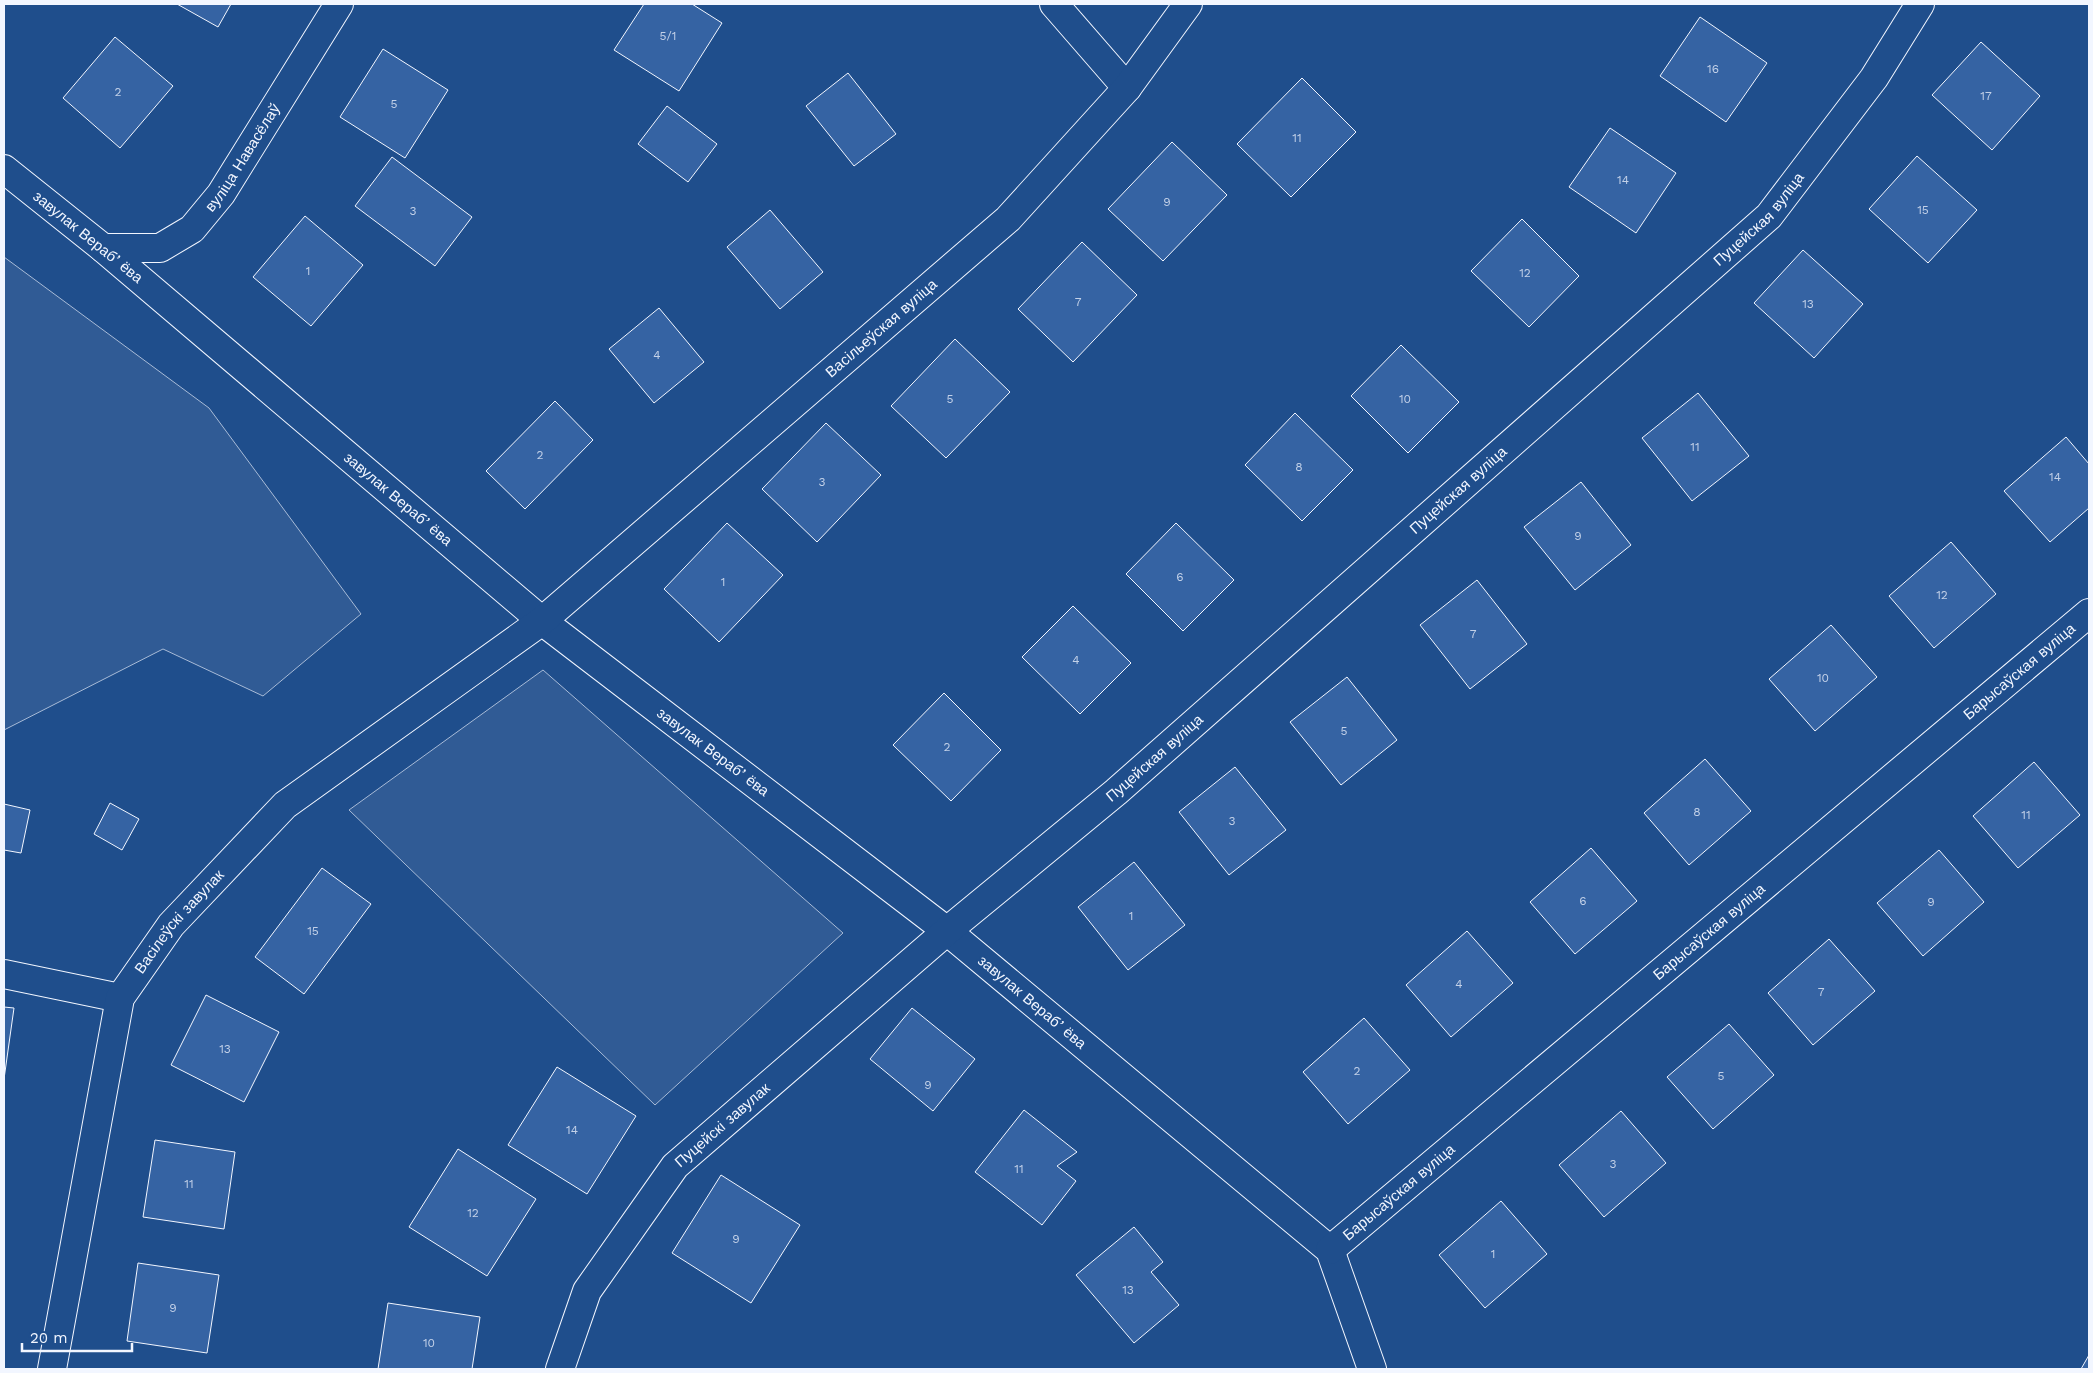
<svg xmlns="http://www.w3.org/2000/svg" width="2093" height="1373" viewBox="0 0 2093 1373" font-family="'Work Sans',sans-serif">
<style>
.built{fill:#305b95;stroke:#a8bbd7}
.building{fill:#3563a3;stroke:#f2f6ff}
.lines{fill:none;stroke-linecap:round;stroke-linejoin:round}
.minor-casing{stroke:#f2f6ff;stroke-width:30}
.minor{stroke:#1f4e8c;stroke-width:28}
.labels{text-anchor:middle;stroke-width:4;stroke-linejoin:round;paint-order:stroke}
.number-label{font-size:12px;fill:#c3d1e8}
.street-label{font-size:15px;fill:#f2f6ff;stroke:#1f4e8c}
</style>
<rect width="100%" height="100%" fill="#1f4e8c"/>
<path class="built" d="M4,257L209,408L361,614L263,696L163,649L4,730Z
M543,670L843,933L655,1105L349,810Z"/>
<path class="building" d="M177,4H231L218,27Z
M644,4H692L722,23L679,91L614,50Z
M1700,17L1767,63L1726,122L1660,76Z
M115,37L173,86L120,148L63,98Z
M1981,42L2040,96L1992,150L1932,95Z
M383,49L448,90L405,158L340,117Z
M848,73L896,134L854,166L806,106Z
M1302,78L1356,132L1291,197L1237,144Z
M667,106L717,144L688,182L638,144Z
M1610,128L1676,173L1636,233L1569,187Z
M1172,142L1227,195L1163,261L1108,209Z
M1917,156L1977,210L1928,263L1869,209Z
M392,157L472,217L435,266L355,206Z
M770,210L823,272L780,309L727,247Z
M305,216L363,265L311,326L253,277Z
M1522,219L1579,276L1529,327L1471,271Z
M1082,242L1137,295L1073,362L1018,309Z
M1803,250L1863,304L1814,358L1754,303Z
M659,308L704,362L654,403L609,349Z
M955,339L1010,392L946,458L891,406Z
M1401,345L1459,402L1408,453L1351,396Z
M1698,393L1749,456L1692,501L1642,438Z
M555,401L593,440L525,509L486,471Z
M1295,413L1353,470L1302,521L1245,465Z
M826,423L881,475L817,542L762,489Z
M2066,437L2089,464V508L2050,542L2004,491Z
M1581,482L1631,545L1575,590L1524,527Z
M727,523L783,575L719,642L664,589Z
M1176,523L1234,580L1183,631L1126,574Z
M1951,542L1996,594L1934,648L1889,596Z
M1477,580L1527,644L1470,689L1420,625Z
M1073,606L1131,663L1080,714L1022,657Z
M1831,625L1877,677L1815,731L1769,679Z
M1347,677L1397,740L1341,785L1290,722Z
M944,693L1001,750L951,801L893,745Z
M1705,759L1751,811L1689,865L1644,813Z
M2034,762L2080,815L2018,868L1973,816Z
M1235,767L1286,830L1229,875L1179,812Z
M110,803L139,819L122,850L94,834Z
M4,804L30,810L21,853L4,850Z
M1591,848L1637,901L1575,954L1530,902Z
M1939,850L1984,902L1923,956L1877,903Z
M1134,862L1185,925L1128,970L1078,907Z
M322,868L371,904L304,994L255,957Z
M1467,931L1513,983L1451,1037L1406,985Z
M1829,939L1875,991L1813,1045L1768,993Z
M206,995L279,1032L244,1102L171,1065Z
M4,1007L14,1008L4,1079Z
M912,1008L975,1059L933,1111L870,1059Z
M1364,1018L1410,1070L1348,1124L1303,1072Z
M1729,1024L1774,1075L1713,1129L1667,1077Z
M557,1067L636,1116L587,1194L508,1145Z
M1024,1110L1077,1152L1057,1166L1076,1181L1042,1225L975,1172Z
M1621,1111L1666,1163L1604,1217L1559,1165Z
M155,1140L235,1152L224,1229L143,1217Z
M458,1149L536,1199L487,1276L409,1227Z
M721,1175L800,1225L751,1303L672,1253Z
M1501,1201L1547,1254L1485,1308L1439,1255Z
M1134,1227L1163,1262L1151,1272L1179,1305L1134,1343L1076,1275Z
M138,1263L219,1275L207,1353L127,1341Z
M388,1303L480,1317L472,1369H378Z
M2089,1355V1369H2081Z"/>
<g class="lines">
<g class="minor-casing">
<g id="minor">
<path d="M1054,4L1127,88"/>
<path d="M4,169L103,248L542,621L947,931L1330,1250L1372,1369"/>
<path id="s1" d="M103,248H160L192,229L221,194L339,4"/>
<path d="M4,974L120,998"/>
<path id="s2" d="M1330,1250L2089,613"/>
<path id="s3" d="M52,1369L120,998L171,925L285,805L542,621L1008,219L1127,88L1188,4"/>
<path id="s4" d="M560,1369L587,1291L675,1166L947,931L1116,792L1769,216L1874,78L1920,4"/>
</g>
</g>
<use href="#minor" class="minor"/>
</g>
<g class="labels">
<g class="number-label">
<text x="668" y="40">5/1</text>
<text x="1713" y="73">16</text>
<text x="118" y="96">2</text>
<text x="1986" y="100">17</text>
<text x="394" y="108">5</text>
<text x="1297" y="142">11</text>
<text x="1623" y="184">14</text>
<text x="1167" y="206">9</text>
<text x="1923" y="214">15</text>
<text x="413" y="215">3</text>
<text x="308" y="275">1</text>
<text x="1525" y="277">12</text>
<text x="1078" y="306">7</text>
<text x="1808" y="308">13</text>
<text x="657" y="359">4</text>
<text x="950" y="403">5</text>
<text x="1405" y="403">10</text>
<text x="1695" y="451">11</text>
<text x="540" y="459">2</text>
<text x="1299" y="471">8</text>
<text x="2055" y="481">14</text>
<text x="822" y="486">3</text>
<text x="1578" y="540">9</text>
<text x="1180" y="581">6</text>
<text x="723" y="586">1</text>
<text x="1942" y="599">12</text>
<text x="1473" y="638">7</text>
<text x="1076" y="664">4</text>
<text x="1823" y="682">10</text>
<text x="1344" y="735">5</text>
<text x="947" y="751">2</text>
<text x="1697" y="816">8</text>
<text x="2026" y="819">11</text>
<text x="1232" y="825">3</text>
<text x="1583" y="905">6</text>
<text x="1931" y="906">9</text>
<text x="1131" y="920">1</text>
<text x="313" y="935">15</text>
<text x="1459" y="988">4</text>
<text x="1821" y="996">7</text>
<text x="225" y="1053">13</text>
<text x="1357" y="1075">2</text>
<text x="1721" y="1080">5</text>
<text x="928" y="1089">9</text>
<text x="572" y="1134">14</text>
<text x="1613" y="1168">3</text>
<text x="1019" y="1173">11</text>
<text x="189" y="1188">11</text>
<text x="473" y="1217">12</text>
<text x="736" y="1243">9</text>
<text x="1493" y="1258">1</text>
<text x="1128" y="1294">13</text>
<text x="173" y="1312">9</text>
<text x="429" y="1347">10</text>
</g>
<g class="street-label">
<text dy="5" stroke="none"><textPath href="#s1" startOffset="182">вуліца Навасёлаў</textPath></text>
<text dy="5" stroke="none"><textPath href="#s4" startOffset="1675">Пуцейская вуліца</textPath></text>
<text transform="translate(88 237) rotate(39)" y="5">завулак Верабʼёва</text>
<text dy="5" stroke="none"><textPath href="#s3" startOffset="1396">Васільеўская вуліца</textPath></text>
<text dy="5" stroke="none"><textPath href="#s4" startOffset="1270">Пуцейская вуліца</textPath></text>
<text transform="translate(398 499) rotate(40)" y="5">завулак Верабʼёва</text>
<text dy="5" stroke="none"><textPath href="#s2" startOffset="900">Барысаўская вуліца</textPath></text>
<text transform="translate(713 752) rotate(37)" y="5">завулак Верабʼёва</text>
<text dy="5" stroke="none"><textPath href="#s4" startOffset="865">Пуцейская вуліца</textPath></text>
<text dy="5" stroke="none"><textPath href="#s3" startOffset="474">Васілеўскі завулак</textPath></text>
<text dy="5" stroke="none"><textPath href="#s2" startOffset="495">Барысаўская вуліца</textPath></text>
<text transform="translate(1032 1002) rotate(40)" y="5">завулак Верабʼёва</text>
<text dy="5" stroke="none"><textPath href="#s4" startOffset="298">Пуцейскі завулак</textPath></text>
<text dy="5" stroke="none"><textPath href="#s2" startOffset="90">Барысаўская вуліца</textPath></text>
</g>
</g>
<rect width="2093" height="1373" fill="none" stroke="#f2f6ff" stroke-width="10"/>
<path d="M22 1343v8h110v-8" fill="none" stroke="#f2f6ff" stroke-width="2.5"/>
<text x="30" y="1343" font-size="15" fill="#f2f6ff" stroke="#1f4e8c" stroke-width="4" paint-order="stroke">20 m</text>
</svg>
